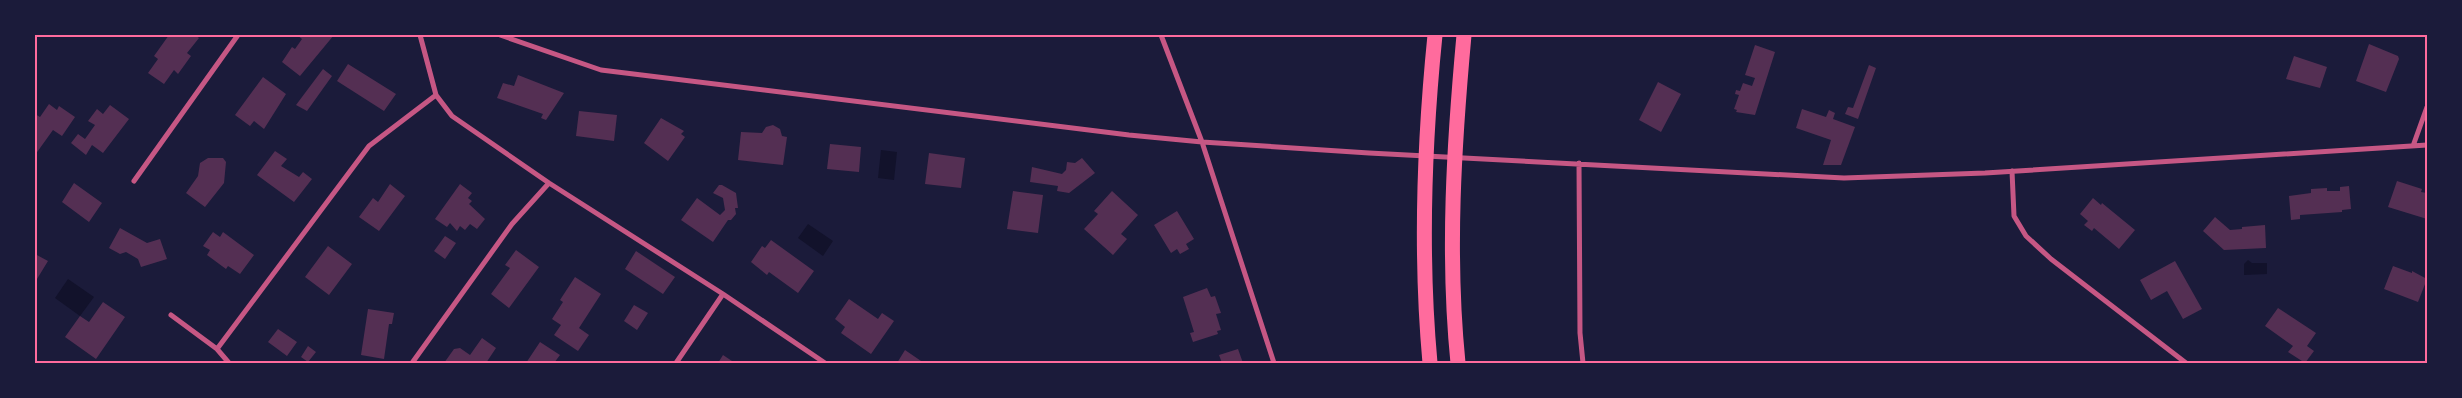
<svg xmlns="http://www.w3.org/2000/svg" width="2462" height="398" viewBox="0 0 2462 398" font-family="'Alegreya Sans',sans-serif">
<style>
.water{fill:#12122b}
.building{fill:#542f53}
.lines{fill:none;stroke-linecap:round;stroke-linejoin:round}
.minor{stroke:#c65784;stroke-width:5}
.motorway{stroke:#ff6b9d;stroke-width:15}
.neatline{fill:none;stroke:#ff6b9d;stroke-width:2}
</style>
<rect width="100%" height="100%" fill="#1b1b3a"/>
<path class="water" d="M881,150L897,152L894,180L878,178Z
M808,224L833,241L823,256L798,238Z
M2248,260L2252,263H2267V274L2244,275V264Z
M68,279L94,297L80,316L55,298Z"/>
<path class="building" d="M169,35H195L199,38L187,53L191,56L178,74L174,70L164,84L148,73L158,59L154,56Z
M297,35H334L300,76L282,62L292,47L295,49L302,39Z
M2369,44L2398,56L2399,59L2386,92L2356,81Z
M1755,45L1775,52L1755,115L1736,112L1737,110L1734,109L1739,95L1735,94L1736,90L1740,91L1743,83L1752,86L1755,78L1745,75Z
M2294,56L2327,67L2320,88L2286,79Z
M348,64L396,94L384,111L337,81Z
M1869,65L1876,68L1858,119L1845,114L1848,107L1853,108Z
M323,69L332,76L307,111L296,105Z
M518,75L564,93L546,120L541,118L543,114L497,98L503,83L514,86Z
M263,77L286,94L264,129L254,121L250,126L235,115Z
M1658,82L1681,94L1661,132L1639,120Z
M49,104L57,110L59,106L75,117L62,136L53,130L35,155V114L40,117Z
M110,105L129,119L103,153L92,145L86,155L71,143L78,134L85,139L95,125L88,121L97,109L103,114Z
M1802,109L1826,117L1829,110L1835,113L1833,119L1855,127L1841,165H1823L1831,140L1796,128Z
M579,111L617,115L614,141L576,136Z
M661,118L684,131L681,134L685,137L668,161L644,143Z
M773,125L780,129L782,136L787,137L783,165L738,160L741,132L762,133L766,127Z
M830,144L861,147L859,172L827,169Z
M275,151L287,159L281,166L299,177L303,172L312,179L294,202L257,175Z
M929,153L965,158L961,188L925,184Z
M208,158H223L226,162L224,183L205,207L186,193L198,176L200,163Z
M1082,158L1095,173L1069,193L1057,191L1058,186L1030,182L1032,167L1062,174L1066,170L1067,162L1075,163Z
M2397,181L2422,189L2421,192L2427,193V219L2388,207Z
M74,183L102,203L89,222L62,202Z
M390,184L405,196L379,231L359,217L373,198L378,202Z
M460,184L472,193L468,198L472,201L469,204L485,219L477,229L470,224L465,230L460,226L457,231L450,223L447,227L435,219Z
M719,185H722L736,193L738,208H735L736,214L731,220H728L713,242L681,220L697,198L720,215L725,210L723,198L713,193Z
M2349,186L2351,209L2342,210V212L2300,215V219L2291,220L2289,196L2311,193V189L2327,188V191H2340V187Z
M1013,191L1043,195L1038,233L1007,229Z
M1112,191L1138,215L1121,234L1127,239L1113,255L1084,229L1098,214L1094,211Z
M2093,198L2101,205L2102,203L2135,230L2119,249L2094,228L2092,231L2084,225L2088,221L2080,214Z
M1177,211L1194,239L1186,244L1189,249L1180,254L1177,249L1171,253L1154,225Z
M2215,217L2230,230L2242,229V227L2265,225L2266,248L2224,250L2203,231Z
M120,228L147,243L160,239L167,259L141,267L138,259L126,252L120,254L109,248Z
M213,232L220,237L223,232L254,255L240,274L228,266L226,269L207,255L210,250L203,246Z
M445,236L456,243L445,259L434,251Z
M771,240L814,271L798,293L769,272L767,275L751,262L762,246L765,248Z
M328,246L352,264L329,295L305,277Z
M516,250L539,267L509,308L491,294L510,268L505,265Z
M636,251L675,277L663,294L625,269Z
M35,254L48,261L37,279L35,278Z
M2175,261L2202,309L2183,319L2167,291L2151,300L2140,280Z
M2393,266L2412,273V271L2427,279L2418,302L2384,289Z
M575,277L601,294L579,328L589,335L578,351L554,335L561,325L552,319L563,302L560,300Z
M1207,288L1211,297L1215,296L1221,313L1216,314L1221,330L1217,331L1218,334L1193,342L1190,333L1194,332L1183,297Z
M849,299L878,319L882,313L894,321L871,354L841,333L845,327L835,319Z
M103,302L125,317L96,359L65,337L80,316L89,322Z
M634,305L648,313L637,330L624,321Z
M2278,308L2316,333L2307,346L2314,351L2305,363L2288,352L2293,346L2265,326Z
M368,309L394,313L392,324H389L384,359L361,355Z
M278,329L297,342L287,356L268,342Z
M482,338L496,348L486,363H444L454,349L460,348L470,355Z
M540,342L560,355L554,363H526Z
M308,346L316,352L308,362L301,357Z
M1238,349L1243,363H1222L1219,355Z
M905,350L924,363H897Z
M723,355L735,363H718Z"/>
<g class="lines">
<path class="minor" d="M420,35L436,95L452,116L549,183L723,294L825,363
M500,35L601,70L1129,135L1202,142L1369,153L1844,178L1985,173L2427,145
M1161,35L1202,142L1274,363
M2413,146L2427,107
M1579,163L1580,333L1583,363
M2012,171L2014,216L2026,236L2051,259L2186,363
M134,181L238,35
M171,315L217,349L369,146L436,95
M217,349L229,363
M412,363L512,224L549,183
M676,363L723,294"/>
<path class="motorway" d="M1430,363C1420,254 1424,144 1435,35
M1458,363C1447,254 1454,144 1464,35"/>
</g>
<rect width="2462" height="398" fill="none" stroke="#1b1b3a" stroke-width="72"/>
<rect x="36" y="36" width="2390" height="326" class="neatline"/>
</svg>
